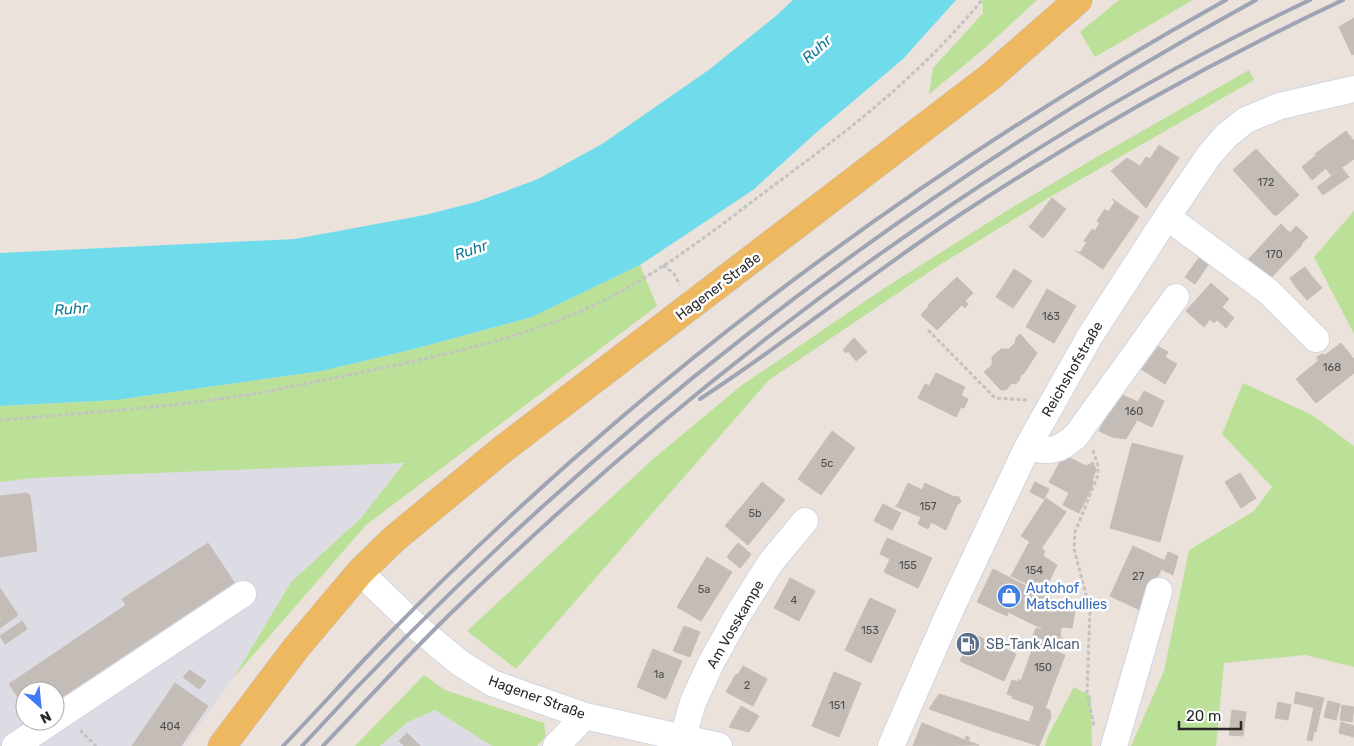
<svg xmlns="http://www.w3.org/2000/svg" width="1354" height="746" viewBox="0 0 1354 746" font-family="Rubik,sans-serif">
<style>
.industrial{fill:#dddce4;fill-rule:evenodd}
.green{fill:#bbe199}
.water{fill:#70dceb}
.building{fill:#c4bdb7;stroke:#c6beb5}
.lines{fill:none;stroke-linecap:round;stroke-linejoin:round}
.minor-casing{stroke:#d1d6e2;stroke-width:28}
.major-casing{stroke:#c3c3c3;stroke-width:29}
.path{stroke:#c3c3c3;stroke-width:3;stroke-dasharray:4 2.5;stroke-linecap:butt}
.minor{stroke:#fff;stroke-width:26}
.major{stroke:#edb85f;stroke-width:28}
.rail{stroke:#9ea4b3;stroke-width:4}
.labels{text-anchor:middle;stroke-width:5;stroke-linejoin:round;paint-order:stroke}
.number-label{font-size:11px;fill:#504e4c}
.street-label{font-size:14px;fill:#292929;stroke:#fff}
.shop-label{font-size:14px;fill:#366cbe;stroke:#fff;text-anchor:start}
.service-label{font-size:14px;fill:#4e5e75;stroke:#fff;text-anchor:start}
.water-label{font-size:15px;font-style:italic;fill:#107b96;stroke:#fff}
</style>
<rect width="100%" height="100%" fill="#ebe2db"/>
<path class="industrial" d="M404,462L360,519L291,582L234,677L184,746H0V482L33,478ZM25,691H55V721H25Z
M435,710L492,746H380L408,722Z"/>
<path class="green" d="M982,0H1037L984,49L929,94L933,68L983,13Z
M1119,0H1193L1095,57L1080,32Z
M1249,70L1254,80L1050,197L941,264L769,380L516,669L467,631L653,459L742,385L883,289L1008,210L1095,158Z
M1354,211V334L1314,257Z
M640,265L657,306L366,525L234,677L291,582L360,519L404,463L33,478L0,482V406L116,400L322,371L414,349L532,317Z
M1243,383L1312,415L1354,446V667L1305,655L1224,663L1216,746H1131L1164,671L1189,550L1254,511L1272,487L1222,434Z
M424,675L445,690L544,723L546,736L537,746H492L435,710L408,722L380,746H355Z
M1074,687L1091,696L1092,746H1045L1047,738Z"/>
<path class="water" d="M793,0H956L903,59L818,131L753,190L640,265L532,317L414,349L322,371L116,400L0,406V253L295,239L425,215L476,202L538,179L602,144L710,69L777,15Z"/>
<path class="building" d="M1354,18V54L1352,55L1339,27Z
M1346,131L1354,141V159L1331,175L1315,154Z
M1159,145L1179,158L1146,208L1111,171L1127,158L1140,166L1146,157L1150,159Z
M1256,149L1299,195L1277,215H1274L1233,170Z
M1315,156L1326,168L1312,180L1302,167Z
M1342,168L1349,177L1323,195L1317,187Z
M1052,198L1066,209L1043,238L1029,227Z
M1112,199L1139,217L1103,269L1076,251L1080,253L1087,242L1084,241L1092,229L1095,231L1100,223L1097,221L1105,209L1108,212L1115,202Z
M1281,224L1302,245L1270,279L1245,263Z
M1296,226L1308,237L1301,244L1290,233Z
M1201,255L1210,262L1195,284L1185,277Z
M1305,267L1310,274L1295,286L1290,278Z
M1014,269L1032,281L1013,308L996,297Z
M1310,274L1316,281L1301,293L1295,286Z
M957,277L973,293L965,301L968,304L965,308L962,305L937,330L921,315L929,306L928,305Z
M1316,281L1322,288L1307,300L1301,293Z
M1211,283L1229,299L1222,307L1234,318L1226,328L1217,320L1214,323L1210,319L1204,327L1186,311Z
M1047,289L1076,306L1054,343L1026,327Z
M1020,334L1037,353L1024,373V368L1021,365L1022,362L1009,349L1015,343L1016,338Z
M854,338L867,352L856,361L848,351L846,353L843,350Z
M1341,343L1354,359V373L1316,403L1296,379L1318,361L1317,357L1322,354L1325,355Z
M1156,345L1168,352L1165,357L1153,350Z
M1001,349H1009L1022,362L1021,365L1024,368V373L1020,376V379L1016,384L1012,383L1006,390H1001L984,372L992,365V357Z
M1153,350L1177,364L1165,384L1141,369Z
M936,373L965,387L961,395L968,399L964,408L961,407L956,417L918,398L925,384L929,386Z
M1144,391L1164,401L1152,427L1137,420L1126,439L1112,437L1099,431L1118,393L1138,402Z
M832,431L855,448L821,495L798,479Z
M1132,443L1183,456L1160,542L1110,528Z
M1064,455L1086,466L1081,475L1093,481L1092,487L1079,513L1063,505L1069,493L1049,482Z
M1093,462L1096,470L1092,481L1081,475L1086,466Z
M1240,473L1256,498L1241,508L1225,482Z
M762,482L785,500L748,545L725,526Z
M1035,482L1049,489L1044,499L1030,492Z
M908,483L922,490L925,483L952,496L959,497L961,502L957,505L946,530L931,522L928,529L918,524L921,517L895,506L898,504Z
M27,493L30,495L37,551L0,557V496Z
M1046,498L1066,512L1041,549L1021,536Z
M883,504L901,513L892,530L874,521Z
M887,538L932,558L918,588L884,572L890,559L880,554Z
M1030,541L1045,551L1043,556L1057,565L1044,592L1011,576Z
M208,543L240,591L154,647L122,599Z
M738,543L751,554L746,561L732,550Z
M1133,546L1165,561L1142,611L1110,596Z
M732,550L746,561L740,568L727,557Z
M1168,552L1178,556L1173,575L1161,569Z
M707,557L732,572L701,621L677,607Z
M993,569L1075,611L1072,628L1061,627L1062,618L1047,612L1041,628L1008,612L1007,616L977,602Z
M790,578L815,591L799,621L774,608Z
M0,588L18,615L0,628Z
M870,598L896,610L871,663L845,650Z
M126,605L154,647L55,708V691H25V708L9,684Z
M1047,612L1062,618L1060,638L1041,630Z
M22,621L27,629L5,644L0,636Z
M684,626L700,632L693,649L677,642Z
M1036,628L1062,638L1057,651L1031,642Z
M973,634L1016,654L1004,681L960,661Z
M677,642L693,649L690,657L673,651Z
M1035,642L1065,655L1051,692L1040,688L1034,706L1012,698V696L1007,694L1012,680L1018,682V679L1021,681Z
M653,649L682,661L666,699L637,687Z
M743,666L767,679L753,706L726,692L736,674L738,675Z
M190,670L206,681L199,689L183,677Z
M834,672L861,683L839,737L812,726Z
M175,683L208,706L181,746H132Z
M1040,688L1051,692L1045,709L1035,705Z
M1296,692L1324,698L1321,709L1294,703Z
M939,694L995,711L989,730L929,709Z
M1328,701L1340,704L1336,720L1324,717Z
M1278,702L1291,705L1288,720L1275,718Z
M1035,705L1050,710L1051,717L1039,746L989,730L995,711L1029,722Z
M1342,705L1354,707L1352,722L1340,720Z
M741,706L759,716L749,732L729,727Z
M1314,707L1321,709L1316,732L1309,731Z
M1232,710L1246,712L1243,736L1229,735Z
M1341,722L1354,726V737L1339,733Z
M922,723L965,740L966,736L970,738L968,741L979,745L913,746Z
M1309,731L1314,732L1312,741L1307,740Z
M407,733L420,746H404L399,741Z"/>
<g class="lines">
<g class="minor-casing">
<path id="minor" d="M1167,217L1269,292L1316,339
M1027,448C1052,451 1056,453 1076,436L1176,297
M360,572L419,629L460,663L492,683L585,716L719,746
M55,719L243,594
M683,737L693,702L711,663L737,616L771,562L805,521
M15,746L52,721
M556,746L585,716
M891,746L950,611L1027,448L1090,336L1167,217L1210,154L1227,135L1246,120L1280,106L1354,89
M1114,746L1159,591"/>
</g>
<g class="major-casing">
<path id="major" d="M222,746L296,648L360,572L394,539L503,449L990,77L1078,0"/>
</g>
<path class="path" d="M663,265L674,274L680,285
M928,330L995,398L1027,400
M0,420C86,413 174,407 259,393C296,386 332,378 368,371C440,356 514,340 581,311C656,279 720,225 785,177C857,124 925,70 982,0
M1093,450L1098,466V475L1075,532L1074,549L1090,610L1087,693L1094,726
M80,730L96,746"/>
<use href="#minor" class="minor"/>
<use href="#major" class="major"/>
<path class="rail" d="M700,399C788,342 870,274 958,216C1081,135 1209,63 1343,0
M283,746C317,711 349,675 383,640C458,563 541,486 623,416C809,258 1012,119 1226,0
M302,746C576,446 900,195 1256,0
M323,746C365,702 406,657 449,615C703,369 989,152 1310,0"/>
</g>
<defs>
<g id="shop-disc" transform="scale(1.25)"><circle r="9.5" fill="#3f7fe0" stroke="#fff"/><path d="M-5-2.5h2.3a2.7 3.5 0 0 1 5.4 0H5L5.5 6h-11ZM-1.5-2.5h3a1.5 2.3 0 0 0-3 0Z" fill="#fff"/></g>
<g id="fuel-disc" transform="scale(1.25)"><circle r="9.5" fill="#5c6f8a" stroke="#fff"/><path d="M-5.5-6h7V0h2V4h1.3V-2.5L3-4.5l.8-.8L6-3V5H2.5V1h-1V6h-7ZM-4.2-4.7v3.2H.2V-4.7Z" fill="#fff"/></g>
</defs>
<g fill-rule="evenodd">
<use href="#shop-disc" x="1009" y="596"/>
<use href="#fuel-disc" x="968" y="644"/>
</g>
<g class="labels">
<g class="number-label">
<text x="1266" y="186">172</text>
<text x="1274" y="258">170</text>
<text x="1051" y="320">163</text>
<text x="1332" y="371">168</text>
<text x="1134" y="415">160</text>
<text x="827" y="467">5c</text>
<text x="928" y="510">157</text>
<text x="755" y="517">5b</text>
<text x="908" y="569">155</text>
<text x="1034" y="574">154</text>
<text x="1138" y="580">27</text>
<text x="704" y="593">5a</text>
<text x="794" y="604">4</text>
<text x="870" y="634">153</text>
<text x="1043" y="671">150</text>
<text x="659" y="678">1a</text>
<text x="747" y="689">2</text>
<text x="837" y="709">151</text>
<text x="170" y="730">404</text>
</g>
<g class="street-label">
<text transform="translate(718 286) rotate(-37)" y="5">Hagener Straße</text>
<text transform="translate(1072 369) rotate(-60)" y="5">Reichshofstraße</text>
<text transform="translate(735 624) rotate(-60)" y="5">Am Vosskampe</text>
<text transform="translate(537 697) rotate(20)" y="5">Hagener Straße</text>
</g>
<g class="shop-label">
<text x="1026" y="593">Autohof<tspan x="1026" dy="16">Matschullies</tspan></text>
</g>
<g class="service-label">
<text x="986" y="649">SB-Tank Alcan</text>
</g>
<g class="water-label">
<text transform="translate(817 49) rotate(-42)" y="5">Ruhr</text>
<text transform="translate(471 250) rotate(-18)" y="5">Ruhr</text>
<text transform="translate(71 309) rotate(-4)" y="5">Ruhr</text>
</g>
</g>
<g transform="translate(40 706) rotate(153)"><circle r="24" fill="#ffffff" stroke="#a9a9a9"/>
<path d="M0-4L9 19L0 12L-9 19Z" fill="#3e7af5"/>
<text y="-8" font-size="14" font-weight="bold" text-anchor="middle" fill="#292929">N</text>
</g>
<path d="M1179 721v8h62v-8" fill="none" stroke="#292929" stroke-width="2.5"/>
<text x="1186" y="721" font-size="15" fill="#292929" stroke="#ffffff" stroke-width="4" paint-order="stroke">20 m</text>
</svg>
